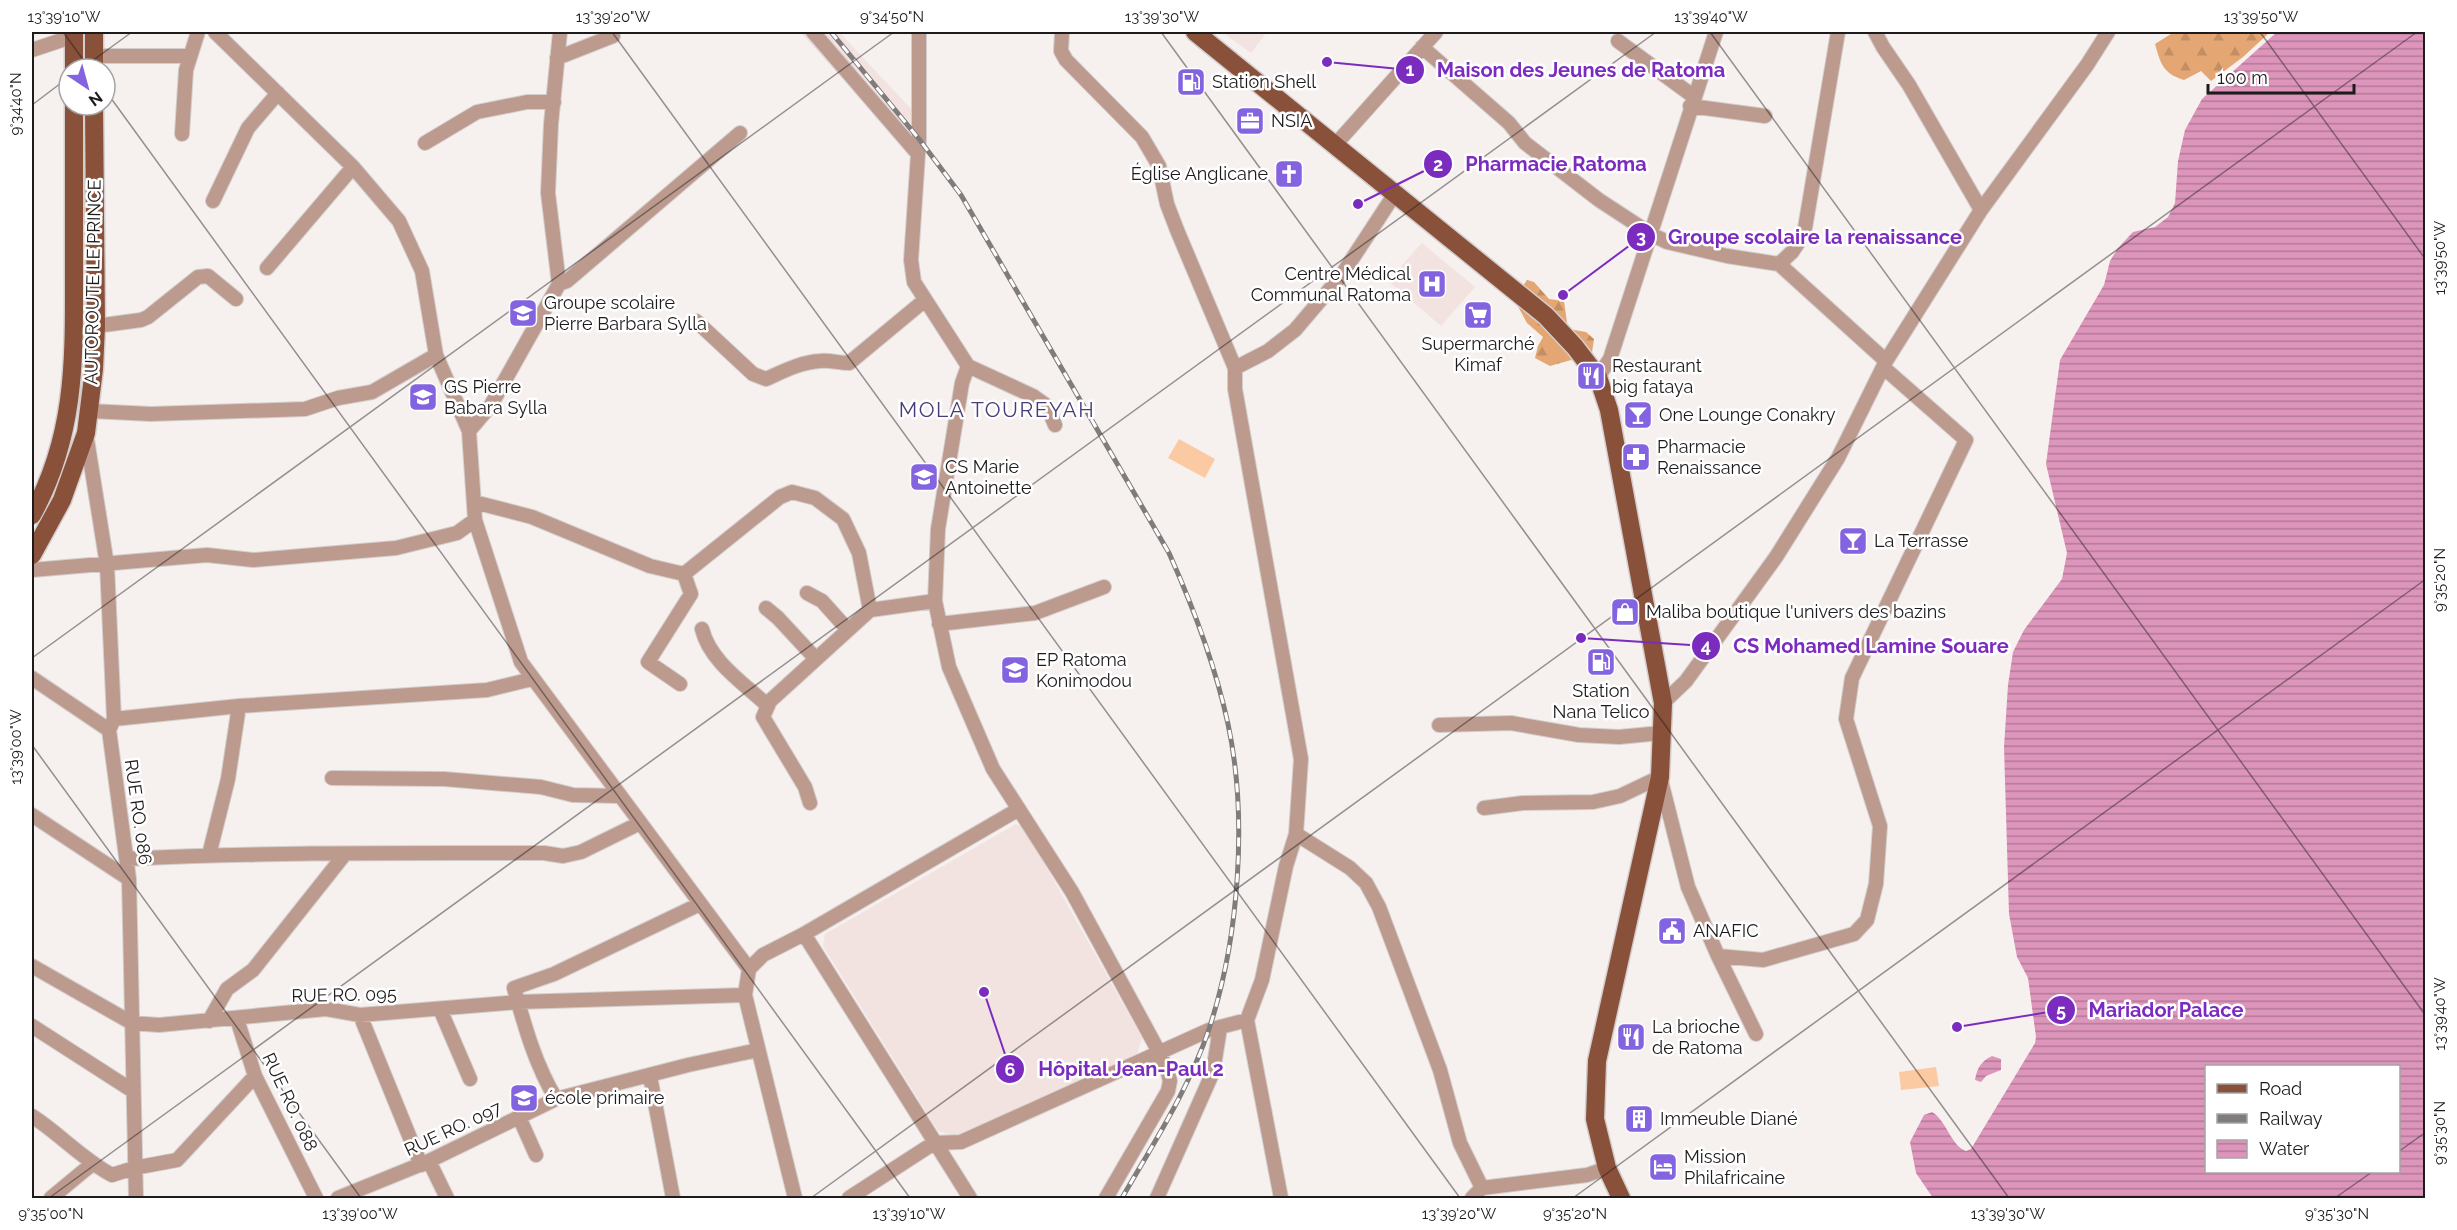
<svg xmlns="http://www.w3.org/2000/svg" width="2457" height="1230" viewBox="0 0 2457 1230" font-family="Raleway,sans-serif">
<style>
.built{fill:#f2e3e1}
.forest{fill:url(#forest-firs)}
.park{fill:#fccaa2}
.water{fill:url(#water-rules);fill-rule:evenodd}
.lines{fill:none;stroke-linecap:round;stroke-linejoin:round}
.minor-casing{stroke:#d3cecd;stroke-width:16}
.major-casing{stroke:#d3cecd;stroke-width:21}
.minor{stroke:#bc9a8d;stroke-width:14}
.major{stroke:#89503a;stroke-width:18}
.rail-casing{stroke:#807c7c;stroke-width:5}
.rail{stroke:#fff;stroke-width:3;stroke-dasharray:9;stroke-linecap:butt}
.ticks{fill:none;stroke:#1d1b1b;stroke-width:1.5;stroke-opacity:0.45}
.labels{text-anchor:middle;stroke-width:5;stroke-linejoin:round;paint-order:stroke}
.poi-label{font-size:18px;fill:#1d1b1b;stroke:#fff;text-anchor:start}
.street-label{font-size:18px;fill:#1d1b1b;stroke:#fff}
.quarter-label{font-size:21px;letter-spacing:1.5px;fill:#483b78;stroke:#fff}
.leader{fill:none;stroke:#7b2cbf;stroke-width:2}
.callout-dot{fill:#7b2cbf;stroke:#fff;stroke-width:2}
.mark-label{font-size:18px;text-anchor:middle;font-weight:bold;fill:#fff}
.callout-label{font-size:20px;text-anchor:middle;font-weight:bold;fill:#7b2cbf;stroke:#fff;stroke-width:5;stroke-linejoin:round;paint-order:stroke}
.neatline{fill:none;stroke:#1d1b1b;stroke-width:2}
.ticks-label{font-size:15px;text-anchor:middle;fill:#1d1b1b}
</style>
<defs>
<pattern id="forest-firs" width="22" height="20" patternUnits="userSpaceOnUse" patternTransform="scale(1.5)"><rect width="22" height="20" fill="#e4a673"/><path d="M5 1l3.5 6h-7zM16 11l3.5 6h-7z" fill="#c38e63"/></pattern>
<pattern id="water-rules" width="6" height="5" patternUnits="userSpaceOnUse" patternTransform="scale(1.5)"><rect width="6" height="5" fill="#dd95bb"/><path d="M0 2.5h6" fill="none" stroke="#b37997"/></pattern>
</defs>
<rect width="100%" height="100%" fill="#f6f0ef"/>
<path class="built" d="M800,32H839L913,111V156Z
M1222,32H1267L1251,53Z
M1422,243L1475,287L1441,326L1388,281Z
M1016,824L1024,827L1142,1038L1136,1057L960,1138L938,1131L823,946L825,934Z"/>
<path class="forest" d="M2174,32H2270L2243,57L2211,81L2201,71L2184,80C2163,73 2161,65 2155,44Z
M1527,280L1534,282L1549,299L1564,301L1568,329L1586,332L1594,339L1591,359L1582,365L1571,360L1550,366L1535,358L1538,346L1543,337L1527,323L1514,299Z"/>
<path class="park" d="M1179,439L1215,459L1205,478L1168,458Z
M1936,1067L1939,1086L1901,1090L1899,1072Z"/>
<path class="water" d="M2277,32H2425V1198H1933L1916,1173L1910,1142L1924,1115L1932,1112C1947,1121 1951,1146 1966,1151L1971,1149L2035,1043L2036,1037L2028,978L2017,957L2009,914L2004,747L2008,685L2013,652L2024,630L2062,579L2067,553L2046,464L2060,360L2104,285L2110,261L2118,248L2133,232L2155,227L2168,217L2175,203L2178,161L2185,130L2202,99ZM2206,1066H2398V1172H2206Z
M1992,1056L2001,1059V1070L1986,1076L1981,1082L1975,1080C1977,1068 1981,1061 1992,1056Z"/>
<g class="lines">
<g class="minor-casing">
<path id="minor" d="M215,32L353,167L399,221L422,271L436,355L469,431L475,520L521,662L749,969
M813,32L918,154
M919,32V139L911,260L914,282L968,366L962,383L938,529L935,601L949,667L993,769L1072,892L1159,1052L1168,1073L1170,1081L1168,1091L1106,1198
M1062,32L1061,51L1066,60L1142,137L1159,166L1167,204L1177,230L1235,368V389L1301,759L1296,834L1286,866L1262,980L1247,1020L1281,1198
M1875,32L1883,47L1909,85L1981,210
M1618,41L1693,96
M1422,47L1509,123L1525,143L1599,200L1651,234L1667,242L1727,256L1779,264L1792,252L1804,234L1838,32
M32,50L74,36
M94,56H190
M557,58L613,36
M1690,106L1765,116
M182,134L186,70L198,32
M425,143L477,112L527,102H554
M1335,145L1436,32
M213,201L248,128L278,93
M1779,264L1886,361
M267,268L353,167
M559,284L548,193L551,124L560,32
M696,321L753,374L766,379C784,371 801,362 820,361C830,360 839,363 849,363L925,300
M96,326L141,320L148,317L198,277L208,276L236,299
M968,366L1033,396L1047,406L1055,425
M1235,368L1268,351L1295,330L1341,276L1394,195
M1598,377L1610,359L1716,32
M90,411L151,414L305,409L338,398L372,392L436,355
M469,431L491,405L559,284L567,281L740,133
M86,433L107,565L114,719L109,730L129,879L136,1198
M474,502L532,517L650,566L684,574L780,497L792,492L815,498L843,519L859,553L870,610
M32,570L207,555L253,560L396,548L457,533L475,520
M807,593L822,601L848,630
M766,608L778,618L816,659
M939,624L1035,613L1104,587
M702,629C710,662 745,684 768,706
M32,678L109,730
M680,684L648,662L691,594L684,574
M1663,703L1686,681L1776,557L1838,458L1886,361L1981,210L2087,65L2108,32
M114,719L239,706L487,690L532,679
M1439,725L1511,723L1579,735L1619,737L1661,733
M332,778L444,779L541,787L573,795L619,796
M810,803L805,787L763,717L770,701L870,610L935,601
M1484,808L1523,803L1593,802L1620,796L1660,777L1688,887L1718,956L1763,960L1854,934L1867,920L1876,884L1880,826L1846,719L1852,678L1966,440L1884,368
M32,815L129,879
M1296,834L1350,868L1366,883L1379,907L1440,1070L1460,1143L1482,1188L1472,1198
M209,855L228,779L239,706
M127,859C266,852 405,853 544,853L563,856L581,852L640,823
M804,934L970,1198
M1718,956L1756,1034
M32,966L132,1023L159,1025L326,1009L360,1015L518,1002L745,995
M440,1009L470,1079
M360,1015L421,1165
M237,1019L255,1076L316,1198
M209,1021L227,989L253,970L345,854
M32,1026L133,1091
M650,1076L673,1198
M556,1099C535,1064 525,1027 514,988L554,974L700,904
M32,1116C60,1134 82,1159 112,1175L134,1168L177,1160L255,1076
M519,1117L536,1155
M429,1161L447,1198
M1482,1188L1587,1175L1607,1168
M51,1198L92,1164
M338,1198L429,1161L556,1099L688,1065L758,1050
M795,1198L745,995L749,969L763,955L804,934L1019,809
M849,1198L934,1143L961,1142L1209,1030L1247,1020
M1157,1198L1213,1072L1220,1028"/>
</g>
<g class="major-casing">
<path id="major" d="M74,32V69
M94,32V69
M1195,32L1546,316L1575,347L1598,377L1609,410L1663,703L1660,777L1597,1061L1595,1119L1607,1168L1621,1198
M32,515C77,433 74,356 74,265C74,212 74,158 74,105
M32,555L62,500L86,433L94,369L96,326L94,105"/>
</g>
<use href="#minor" class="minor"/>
<use href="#major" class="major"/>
<g class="rail-casing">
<path id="rail" d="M831,32L919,139L961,195L1169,553C1194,609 1215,664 1228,724C1248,817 1239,939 1209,1029C1189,1089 1153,1144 1122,1198"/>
</g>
<use href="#rail" class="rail"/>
</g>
<path class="ticks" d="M63,32L90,69M612,32L1460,1198M1161,32L2009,1198M1710,32L2426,1016M2260,32L2426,260M81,69L132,32M105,90L910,1198M32,105L69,77M32,658L894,32M32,745L361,1198M2398,1152L2426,1132M49,1198L1656,32M811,1198L2417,32M1573,1198L2426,579M2335,1198L2372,1172"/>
<defs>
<g id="fuel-square" transform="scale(1.5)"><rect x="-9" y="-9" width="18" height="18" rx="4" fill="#8363df" stroke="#fff"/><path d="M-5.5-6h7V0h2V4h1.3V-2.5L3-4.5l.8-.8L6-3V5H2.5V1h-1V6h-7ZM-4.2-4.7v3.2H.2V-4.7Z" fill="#fff"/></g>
<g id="office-square" transform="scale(1.5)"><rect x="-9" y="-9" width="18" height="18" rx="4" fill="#8363df" stroke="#fff"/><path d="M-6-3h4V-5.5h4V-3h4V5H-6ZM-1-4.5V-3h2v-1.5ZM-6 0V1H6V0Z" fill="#fff"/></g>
<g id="church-square" transform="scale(1.5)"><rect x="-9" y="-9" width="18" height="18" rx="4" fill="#8363df" stroke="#fff"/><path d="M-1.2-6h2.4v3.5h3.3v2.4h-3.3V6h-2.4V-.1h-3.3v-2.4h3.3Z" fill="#fff"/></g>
<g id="hospital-square" transform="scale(1.5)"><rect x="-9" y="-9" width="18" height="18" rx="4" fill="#8363df" stroke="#fff"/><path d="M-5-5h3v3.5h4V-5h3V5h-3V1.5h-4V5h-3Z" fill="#fff"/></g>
<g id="school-square" transform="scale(1.5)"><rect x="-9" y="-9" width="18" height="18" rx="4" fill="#8363df" stroke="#fff"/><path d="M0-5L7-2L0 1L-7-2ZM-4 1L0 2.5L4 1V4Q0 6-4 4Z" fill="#fff"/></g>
<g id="supermarket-square" transform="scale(1.5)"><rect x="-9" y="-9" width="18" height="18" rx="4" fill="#8363df" stroke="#fff"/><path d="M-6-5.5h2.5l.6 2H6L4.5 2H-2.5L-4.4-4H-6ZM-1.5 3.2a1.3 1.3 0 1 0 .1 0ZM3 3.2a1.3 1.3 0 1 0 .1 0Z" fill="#fff"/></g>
<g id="restaurant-square" transform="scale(1.5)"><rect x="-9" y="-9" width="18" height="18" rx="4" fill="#8363df" stroke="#fff"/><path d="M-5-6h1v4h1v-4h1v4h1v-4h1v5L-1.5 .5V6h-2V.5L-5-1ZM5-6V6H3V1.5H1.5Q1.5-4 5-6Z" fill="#fff"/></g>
<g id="bar-square" transform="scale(1.5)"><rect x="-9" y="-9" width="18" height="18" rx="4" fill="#8363df" stroke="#fff"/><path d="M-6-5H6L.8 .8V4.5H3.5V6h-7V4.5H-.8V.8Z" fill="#fff"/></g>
<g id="pharmacy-square" transform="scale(1.5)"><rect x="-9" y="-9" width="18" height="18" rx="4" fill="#8363df" stroke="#fff"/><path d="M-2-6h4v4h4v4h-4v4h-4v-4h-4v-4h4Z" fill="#fff"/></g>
<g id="shop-square" transform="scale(1.5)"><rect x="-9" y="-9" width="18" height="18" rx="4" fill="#8363df" stroke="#fff"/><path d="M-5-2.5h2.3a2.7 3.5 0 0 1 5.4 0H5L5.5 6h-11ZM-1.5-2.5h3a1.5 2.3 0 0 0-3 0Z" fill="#fff"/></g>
<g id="civic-square" transform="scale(1.5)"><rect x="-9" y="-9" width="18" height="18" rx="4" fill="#8363df" stroke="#fff"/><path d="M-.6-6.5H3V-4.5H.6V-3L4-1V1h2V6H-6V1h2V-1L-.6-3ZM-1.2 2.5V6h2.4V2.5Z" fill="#fff"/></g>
<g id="building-square" transform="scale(1.5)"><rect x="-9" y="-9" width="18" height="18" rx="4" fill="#8363df" stroke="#fff"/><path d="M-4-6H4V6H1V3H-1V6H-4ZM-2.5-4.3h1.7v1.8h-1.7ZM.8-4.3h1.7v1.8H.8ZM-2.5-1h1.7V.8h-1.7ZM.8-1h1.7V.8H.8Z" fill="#fff"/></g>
<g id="hotel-square" transform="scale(1.5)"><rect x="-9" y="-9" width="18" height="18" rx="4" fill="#8363df" stroke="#fff"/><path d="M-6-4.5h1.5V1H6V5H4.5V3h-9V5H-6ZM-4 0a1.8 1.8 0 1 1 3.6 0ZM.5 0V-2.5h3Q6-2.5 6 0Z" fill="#fff"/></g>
</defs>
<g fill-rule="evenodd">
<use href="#fuel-square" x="1191" y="82"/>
<use href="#office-square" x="1250" y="121"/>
<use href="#church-square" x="1289" y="174"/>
<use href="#hospital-square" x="1432" y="284"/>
<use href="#school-square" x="523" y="313"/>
<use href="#supermarket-square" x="1478" y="315"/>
<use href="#restaurant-square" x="1591" y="376"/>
<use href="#school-square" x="423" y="397"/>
<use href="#bar-square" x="1638" y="415"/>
<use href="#pharmacy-square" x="1636" y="457"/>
<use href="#school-square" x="924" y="477"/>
<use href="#bar-square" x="1853" y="541"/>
<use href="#shop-square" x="1625" y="612"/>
<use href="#fuel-square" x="1601" y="662"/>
<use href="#school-square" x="1015" y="670"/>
<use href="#civic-square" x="1672" y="931"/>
<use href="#restaurant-square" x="1631" y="1037"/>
<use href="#school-square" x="524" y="1098"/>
<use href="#building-square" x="1639" y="1119"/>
<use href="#hotel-square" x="1663" y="1167"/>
</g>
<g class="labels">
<g class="poi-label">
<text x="1212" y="88">Station Shell</text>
<text x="1271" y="127">NSIA</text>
<text x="1268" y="180" text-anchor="end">Église Anglicane</text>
<text x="1411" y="280" text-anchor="end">Centre Médical<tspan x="1411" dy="21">Communal Ratoma</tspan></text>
<text x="544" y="309">Groupe scolaire<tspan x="544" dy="21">Pierre Barbara Sylla</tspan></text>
<text x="1478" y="350" text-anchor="middle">Supermarché<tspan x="1478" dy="21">Kimaf</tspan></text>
<text x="1612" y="372">Restaurant<tspan x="1612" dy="21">big fataya</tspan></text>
<text x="444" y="393">GS Pierre<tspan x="444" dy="21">Babara Sylla</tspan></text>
<text x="1659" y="421">One Lounge Conakry</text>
<text x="1657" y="453">Pharmacie<tspan x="1657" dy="21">Renaissance</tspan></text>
<text x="945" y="473">CS Marie<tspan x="945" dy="21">Antoinette</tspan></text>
<text x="1874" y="547">La Terrasse</text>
<text x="1646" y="618">Maliba boutique l'univers des bazins</text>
<text x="1036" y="666">EP Ratoma<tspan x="1036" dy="21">Konimodou</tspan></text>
<text x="1601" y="697" text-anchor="middle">Station<tspan x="1601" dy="21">Nana Telico</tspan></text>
<text x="1693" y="937">ANAFIC</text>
<text x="1652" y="1033">La brioche<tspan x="1652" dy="21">de Ratoma</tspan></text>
<text x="545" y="1104">école primaire</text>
<text x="1660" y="1125">Immeuble Diané</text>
<text x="1684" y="1163">Mission<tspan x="1684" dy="21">Philafricaine</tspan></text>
</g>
<g class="street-label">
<text transform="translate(93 282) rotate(-89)" y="6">AUTOROUTE LE PRINCE</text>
<text transform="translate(138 812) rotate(82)" y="6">RUE RO. 086</text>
<text transform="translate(344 995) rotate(-1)" y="6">RUE RO. 095</text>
<text transform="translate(290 1102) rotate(65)" y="6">RUE RO. 088</text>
<text transform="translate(453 1129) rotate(-25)" y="6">RUE RO. 097</text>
</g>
<g class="quarter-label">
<text x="997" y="417">MOLA TOUREYAH</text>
</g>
</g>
<path class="leader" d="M1327 62L1410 70M1358 204L1438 164M1563 295L1641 237M1581 638L1706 646M1957 1027L2061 1010M984 992L1010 1069"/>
<g class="callout-dot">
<circle cx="1327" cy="62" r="6"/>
<circle cx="1358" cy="204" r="6"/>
<circle cx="1563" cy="295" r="6"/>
<circle cx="1581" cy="638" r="6"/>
<circle cx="1957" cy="1027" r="6"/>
<circle cx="984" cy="992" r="6"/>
<circle cx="1410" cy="70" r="15"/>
<circle cx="1438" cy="164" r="15"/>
<circle cx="1641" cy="237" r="15"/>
<circle cx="1706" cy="646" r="15"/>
<circle cx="2061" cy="1010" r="15"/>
<circle cx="1010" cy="1069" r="15"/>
</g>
<g class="mark-label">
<text x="1410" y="76">1</text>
<text x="1438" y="171">2</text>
<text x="1641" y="243">3</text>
<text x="1706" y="652">4</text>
<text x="2061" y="1017">5</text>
<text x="1010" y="1076">6</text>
</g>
<g class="callout-label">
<text x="1581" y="77">Maison des Jeunes de Ratoma</text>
<text x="1556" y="171">Pharmacie Ratoma</text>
<text x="1815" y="244">Groupe scolaire la renaissance</text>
<text x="1871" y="653">CS Mohamed Lamine Souare</text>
<text x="2166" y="1017">Mariador Palace</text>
<text x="1131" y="1076">Hôpital Jean-Paul 2</text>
</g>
<rect width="2457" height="1230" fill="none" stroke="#ffffff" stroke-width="66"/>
<rect x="2205" y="1065" width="195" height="108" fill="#ffffff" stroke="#a5a4a4" stroke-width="1.5"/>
<rect x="2217" y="1084" width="30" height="9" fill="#89503a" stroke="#a5a4a4" stroke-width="1.5"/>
<text x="2259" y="1095" font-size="18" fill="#1d1b1b">Road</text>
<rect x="2217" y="1114" width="30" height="9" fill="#807c7c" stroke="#a5a4a4" stroke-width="1.5"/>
<text x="2259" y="1125" font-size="18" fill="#1d1b1b">Railway</text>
<rect x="2217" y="1140" width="30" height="18" fill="url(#water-rules)" stroke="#a5a4a4" stroke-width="1.5"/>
<text x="2259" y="1155" font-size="18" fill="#1d1b1b">Water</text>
<g transform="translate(87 87) rotate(144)"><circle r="28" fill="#ffffff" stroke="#a5a4a4" stroke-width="1.5"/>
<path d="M0-4.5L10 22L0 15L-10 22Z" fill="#8363df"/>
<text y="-9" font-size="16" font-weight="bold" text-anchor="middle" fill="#1d1b1b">N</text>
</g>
<path d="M2208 84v9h146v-9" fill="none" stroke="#1d1b1b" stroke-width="3"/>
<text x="2217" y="84" font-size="18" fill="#1d1b1b" stroke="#ffffff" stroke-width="4.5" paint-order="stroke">100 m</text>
<rect x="33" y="33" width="2391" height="1164" class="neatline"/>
<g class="ticks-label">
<text x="64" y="22">13°39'10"W</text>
<text x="613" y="22">13°39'20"W</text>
<text x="892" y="22">9°34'50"N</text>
<text x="1162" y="22">13°39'30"W</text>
<text x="1711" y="22">13°39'40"W</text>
<text x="2261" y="22">13°39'50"W</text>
<text transform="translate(16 104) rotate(-90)" y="5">9°34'40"N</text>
<text transform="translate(2440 258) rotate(-90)" y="5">13°39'50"W</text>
<text transform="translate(2440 580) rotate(-90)" y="5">9°35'20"N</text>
<text transform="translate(16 747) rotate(-90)" y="5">13°39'00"W</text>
<text transform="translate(2440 1014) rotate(-90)" y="5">13°39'40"W</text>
<text transform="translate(2440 1133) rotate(-90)" y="5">9°35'30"N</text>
<text x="51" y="1219">9°35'00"N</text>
<text x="360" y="1219">13°39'00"W</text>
<text x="909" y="1219">13°39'10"W</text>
<text x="1459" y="1219">13°39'20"W</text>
<text x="1575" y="1219">9°35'20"N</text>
<text x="2008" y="1219">13°39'30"W</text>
<text x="2337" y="1219">9°35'30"N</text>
</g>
</svg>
